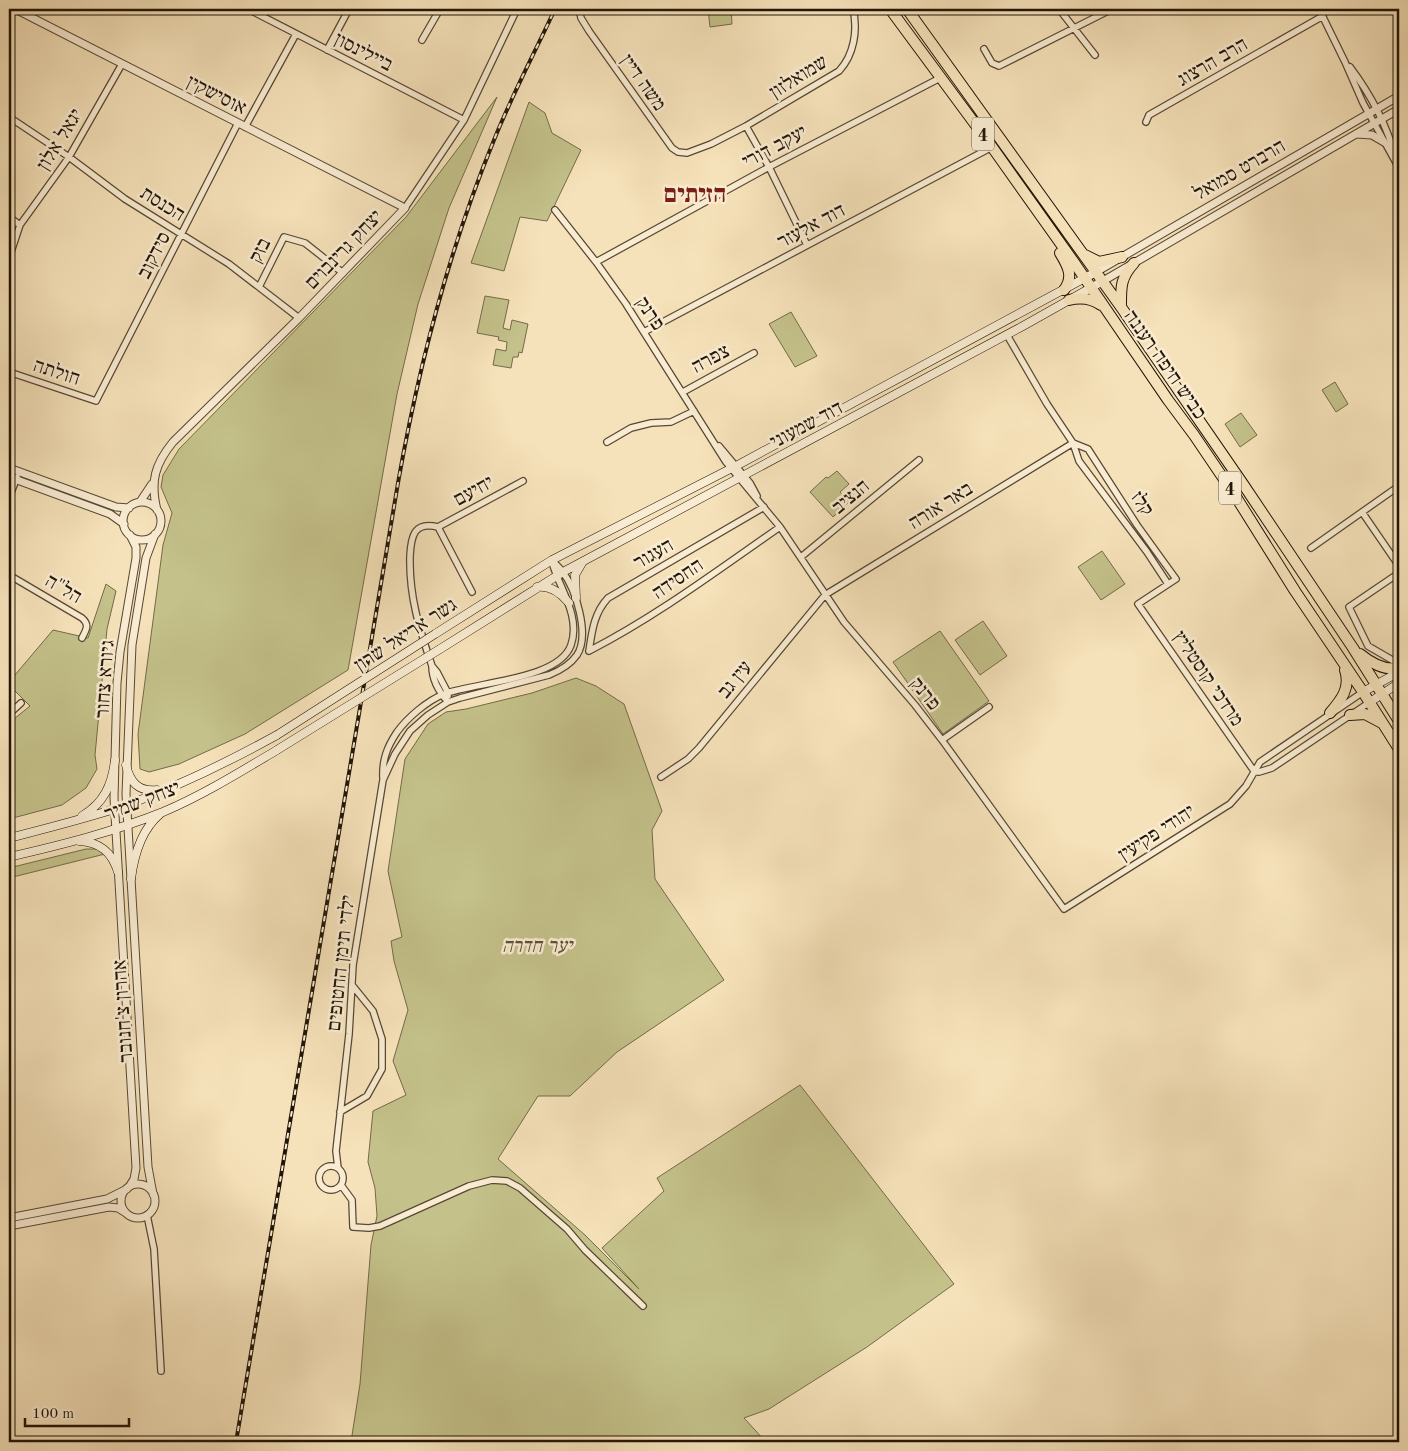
<svg xmlns="http://www.w3.org/2000/svg" width="1408" height="1451" viewBox="0 0 1408 1451" font-family="'Old Standard TT','Frank Ruhl Libre',serif">
<style>
.green{fill:#c4c18a;stroke:#736b48}
.lines{fill:none;stroke-linecap:round;stroke-linejoin:round}
.minor-casing{stroke:#574833;stroke-width:8}
.tertiary-casing{stroke:#574833;stroke-width:9}
.secondary-casing{stroke:#221506;stroke-width:9}
.trunk-casing{stroke:#221506;stroke-width:12}
.minor{stroke:#f9ecd2;stroke-width:5.5}
.tertiary{stroke:#f9ecd2;stroke-width:7}
.secondary{stroke:#f9ecd2;stroke-width:8}
.trunk{stroke:#f6e2ba;stroke-width:10}
.rail-casing{stroke:#221506;stroke-width:4}
.rail{stroke:#f9ecd2;stroke-width:2;stroke-dasharray:5.5;stroke-linecap:butt}
.secondary-bridge-casing{stroke:#221506;stroke-width:9;stroke-linecap:butt}
.secondary-bridge{stroke:#f9ecd2;stroke-width:8}
.labels{text-anchor:middle;stroke-width:5;stroke-linejoin:round;paint-order:stroke}
.shield{fill:#f9ecd2;stroke:#625643;stroke-width:1}
.shield-label{font-size:19px;font-weight:bold;fill:#221506}
.street-label{font-size:20px;fill:#221506;stroke:#f9ecd2}
.park-label{font-size:20px;font-style:italic;fill:#5b5134;stroke:#f9ecd2}
.district-label{font-size:25px;font-weight:bold;fill:#7a1f14;stroke:#f9ecd2}
</style>
<rect width="100%" height="100%" fill="#f6e2ba"/>
<filter id="stains"><feTurbulence type="fractalNoise" baseFrequency=".004" numOctaves="4"/><feColorMatrix values="0 0 0 0 .2 0 0 0 0 .09 0 0 0 0 .02 0 0 0 .5 -.17"/></filter>
<radialGradient id="worn" r=".72"><stop offset=".6" stop-color="#630" stop-opacity="0"/><stop offset="1" stop-color="#630" stop-opacity=".3"/></radialGradient>
<path class="green" d="M708,9H731L732,24L710,27Z
M497,97L449,208L418,304L397,394L348,670L245,734L179,764L149,772L140,769L138,734L163,545L172,513L161,487L163,475L179,449L406,217Z
M529,102L545,113L552,133L581,150L547,221L520,217L504,271L471,263Z
M485,296L509,300L503,328L510,330L512,320L528,324L522,353L519,352L518,357H513L511,368L493,365L496,349L506,351L507,342L498,340L499,337L477,333Z
M791,312L817,356L795,367L769,324Z
M1335,382L1348,404L1336,412L1322,390Z
M1241,413L1257,435L1240,447L1225,424Z
M837,471L849,484L840,492L849,502L833,517L810,492L826,477L828,478Z
M1102,551L1125,584L1101,600L1078,567Z
M106,584L116,591L107,629L95,755L97,769L86,788L62,805L9,819V723L30,706L9,685V682L53,630L88,638Z
M983,621L1007,656L980,675L955,640Z
M940,631L989,701L943,734L893,662Z
M576,678L596,686L624,704L662,811L652,830L655,879L724,980L617,1052L570,1096H538L498,1159L585,1235L639,1289L602,1248L664,1191L657,1178L800,1085L954,1284L867,1347L769,1409L744,1418L766,1442H351L360,1384L371,1245L377,1216L375,1188L368,1162L373,1111L406,1095L393,1061L408,1010L394,961L391,941L402,937L388,871L405,759L428,724L446,712L466,709L532,693Z
M86,849H96L105,854L9,878V868Z"/>
<g class="lines">
<g class="minor-casing">
<path id="minor" d="M248,9L464,120
M579,9L581,18L589,31L672,148L678,152L687,153L711,144L746,126L839,71C854,55 858,30 853,9
M1059,9L1095,55
M1319,9L1345,62L1363,103L1399,168
M422,40L440,9
M984,49L992,63L999,66L1112,9
M327,50L349,9
M1350,67C1371,95 1387,125 1396,159
M9,117L69,157L125,199L229,264L299,318
M1146,122L1149,115L1323,16
M746,126L769,167L807,245
M245,127L296,34
M405,208L464,120L517,9
M555,210L596,262L626,304L726,462L780,527L844,622L915,705L942,740L1064,909L1230,804L1246,786L1260,762L1363,692
M9,217L20,225
M9,258L20,225L69,157L122,64
M596,262L769,167L942,77
M259,287L284,237L305,243L343,273
M644,332L992,147
M1007,335L1047,404L1073,443L1079,461L1147,552L1168,584
M9,372L96,401L238,123
M683,392L754,353
M607,442L631,428L651,423L671,422L694,411
M1073,443L1088,449L1137,525L1176,579L1138,604L1254,771
M719,446L750,483L757,496
M9,498L17,477
M1362,512L1399,566
M438,527L472,592
M1311,548L1399,486
M801,557L919,460
M1399,573L1349,607L1368,646L1399,664
M9,575L82,618C90,625 86,630 82,638
M589,651C592,631 594,613 608,598L764,507
M589,651C657,616 718,570 780,527
M432,666L437,672L448,693V696
M448,702C439,692 432,679 432,666C419,628 409,596 410,556C411,536 414,521 438,527L523,481
M9,714L21,703
M942,740L989,707
M1254,771L1259,772L1272,768L1370,702
M661,777L688,759L699,748L825,595L1073,443
M383,778C382,760 387,747 397,732C408,717 427,701 444,694C476,682 559,680 571,645C581,616 559,588 552,562
M340,1112L367,1096L382,1069V1039L373,1011L352,985
M319 1178a12 12 0 1 1 24 0a12 12 0 1 1-24 0Z
M338,1168L336,1151L349,1034L353,965L383,780L395,754L410,731L428,715L448,702L460,698L549,675C559,671 570,665 577,655C590,635 576,589 562,571C559,567 555,564 552,560
M341,1185L352,1200L353,1227L369,1228L380,1226L469,1186L492,1180L507,1181L520,1188L567,1229L585,1250L643,1306
M147,1215L154,1249L161,1371"/>
</g>
<g class="tertiary-casing">
<path id="tertiary" d="M15,9L405,208L299,318L173,442C155,464 150,481 157,510
M1357,134L1372,135L1384,142
M1096,272L1399,96
M1103,281L1399,109
M9,468L116,507L129,508
M9,477L110,514L124,524
M140,502L152,484
M123 521a19 19 0 1 1 38 0a19 19 0 1 1-38 0Z
M121 1201a17 17 0 1 1 34 0a17 17 0 1 1-34 0Z
M129,1187L134,1179L136,1168L114,798L117,683L120,652L136,558V547L130,535
M153,1194L148,1167L126,794L132,645L146,558L155,534
M9,1218L107,1199L127,1189
M9,1226L109,1207L118,1208L126,1213"/>
</g>
<g class="secondary-casing">
<path id="secondary" d="M537,587C550,585 561,593 569,603
M576,598L575,575L582,563
M435,634L552,560L736,466L1096,272
M440,649L563,572L1023,326L1103,281
M1363,692L1399,672
M1370,702L1399,683
M126,765C130,782 138,792 157,790
M82,816C104,803 112,785 115,760
M9,838C48,828 88,818 127,805C179,786 228,762 277,735
M79,841C100,842 112,852 118,872
M9,857C61,845 113,832 163,812C203,795 240,772 277,750
M131,879C134,855 141,830 160,814"/>
</g>
<g class="trunk-casing">
<path id="trunk" d="M890,9L992,147L1073,261L1168,400L1194,435L1236,497L1295,591L1363,692L1399,749
M907,9L1121,307L1243,484L1353,648L1399,721
M1060,253C1068,266 1074,277 1064,290
M1085,255L1099,262L1122,257
M1069,300C1081,297 1091,298 1101,305
M1121,307C1121,288 1120,278 1134,263
M1360,654C1371,663 1384,671 1399,668
M1330,713C1341,700 1351,688 1345,670
M1350,715L1365,714L1382,723"/>
</g>
<use href="#minor" class="minor"/>
<use href="#tertiary" class="tertiary"/>
<use href="#secondary" class="secondary"/>
<use href="#trunk" class="trunk"/>
<g class="rail-casing">
<path id="rail" d="M236,1442L398,483C419,364 448,252 494,140C512,95 535,52 555,9"/>
</g>
<use href="#rail" class="rail"/>
<g class="secondary-bridge-casing">
<path id="secondary-bridge" d="M277,735L435,634
M277,750L440,649"/>
</g>
<use href="#secondary-bridge" class="secondary-bridge"/>
</g>
<g class="labels">
<g class="shield">
<rect x="972" y="117.5" width="22" height="33" rx="4"/>
<rect x="1219" y="471.5" width="22" height="33" rx="4"/>
</g>
<g class="shield-label">
<text x="983" y="141">4</text>
<text x="1230" y="495">4</text>
</g>
<g class="street-label">
<text transform="translate(364 51) rotate(27)" y="7">ביילינסון</text>
<text transform="translate(1212 61) rotate(-30)" y="7">הרב הרצוג</text>
<text transform="translate(798 76) rotate(-32)" y="7">שמואלזון</text>
<text transform="translate(644 82) rotate(55)" y="7">משה דיין</text>
<text transform="translate(217 94) rotate(27)" y="7">אוסישקין</text>
<text transform="translate(59 139) rotate(-58)" y="7">יגאל אלון</text>
<text transform="translate(774 146) rotate(-28)" y="7">יעקב דורי</text>
<text transform="translate(1239 169) rotate(-30)" y="7">הרברט סמואל</text>
<text transform="translate(163 203) rotate(32)" y="7">הכנסת</text>
<text transform="translate(811 225) rotate(-28)" y="7">דוד אלעזר</text>
<text transform="translate(343 249) rotate(-46)" y="7">יצחק גרינבוים</text>
<text transform="translate(259 250) rotate(-63)" y="7">בזק</text>
<text transform="translate(153 255) rotate(-63)" y="7">סידקוב</text>
<text transform="translate(651 313) rotate(56)" y="7">פרנק</text>
<text transform="translate(710 358) rotate(-28)" y="7">צפרה</text>
<text transform="translate(1166 364) rotate(55)" y="7">כביש חיפה רעננה</text>
<text transform="translate(57 371) rotate(18)" y="7">חולתה</text>
<text transform="translate(806 424) rotate(-28)" y="7">דוד שמעוני</text>
<text transform="translate(473 490) rotate(-29)" y="7">יחיעם</text>
<text transform="translate(850 496) rotate(-40)" y="7">הנציב</text>
<text transform="translate(1143 503) rotate(57)" y="7">קלז</text>
<text transform="translate(940 505) rotate(-32)" y="7">באר אורה</text>
<text transform="translate(653 553) rotate(-30)" y="7">העגור</text>
<text transform="translate(677 578) rotate(-34)" y="7">החסידה</text>
<text transform="translate(64 588) rotate(30)" y="7">הל"ה</text>
<text transform="translate(405 634) rotate(-33)" y="7">גשר אריאל שרון</text>
<text transform="translate(1209 678) rotate(56)" y="7">מרדכי קוסטליץ</text>
<text transform="translate(104 679) rotate(-86)" y="7">גיורא צחור</text>
<text transform="translate(734 679) rotate(-51)" y="7">עין גב</text>
<text transform="translate(926 693) rotate(51)" y="7">פרנק</text>
<text transform="translate(142 800) rotate(-21)" y="7">יצחק שמיר</text>
<text transform="translate(1156 832) rotate(-33)" y="7">יהודי פקיעין</text>
<text transform="translate(340 963) rotate(-84)" y="7">ילדי תימן החטופים</text>
<text transform="translate(122 1011) rotate(-94)" y="7">אהרון צ'חנובר</text>
</g>
<g class="park-label">
<text x="537" y="952">יער חדרה</text>
</g>
<g class="district-label">
<text x="695" y="202">הזיתים</text>
</g>
</g>
<rect width="1408" height="1451" fill="none" stroke="#f6e2ba" stroke-width="30"/>
<rect x="10" y="10" width="1388" height="1431" fill="none" stroke="#221506" stroke-width="2.5"/>
<rect x="15" y="15" width="1378" height="1421" fill="none" stroke="#221506"/>
<path d="M25 1418v8h104v-8" fill="none" stroke="#221506" stroke-width="2.5"/>
<text x="32" y="1418" font-size="15" fill="#221506" stroke="#f9ecd2" stroke-width="4" paint-order="stroke">100 m</text>
<rect width="100%" height="100%" filter="url(#stains)"/>
<rect width="100%" height="100%" fill="url(#worn)"/>
</svg>
